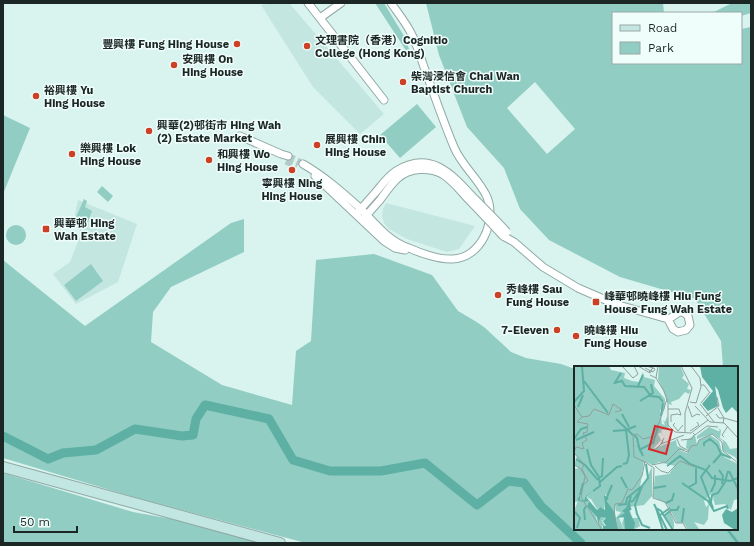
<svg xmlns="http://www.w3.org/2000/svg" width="754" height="546" viewBox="0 0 754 546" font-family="'Work Sans','Noto Sans TC',sans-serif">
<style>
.built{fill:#c4e6e0}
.green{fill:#91cdc3;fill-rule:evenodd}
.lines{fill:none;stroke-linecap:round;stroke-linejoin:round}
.stream{stroke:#5db0a3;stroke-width:2.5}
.canal{stroke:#5db0a3;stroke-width:9}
.street-tunnel{stroke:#b3cac6;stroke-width:7;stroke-dasharray:7 3.5;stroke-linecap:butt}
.street-casing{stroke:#91aaa5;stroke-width:9}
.secondary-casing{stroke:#91aaa5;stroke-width:12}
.street{stroke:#fff;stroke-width:7}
.secondary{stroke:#c2e6e1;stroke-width:10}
.street-bridge-casing{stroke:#91aaa5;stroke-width:9;stroke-linecap:butt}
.street-bridge{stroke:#fff;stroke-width:7}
.poi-dot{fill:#cc4126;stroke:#effefb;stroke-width:1.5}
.labels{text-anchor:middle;stroke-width:3;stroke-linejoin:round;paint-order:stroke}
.poi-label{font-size:11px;font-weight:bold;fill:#1c2624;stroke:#effefb;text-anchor:start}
.inset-river{fill:none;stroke:#5db0a3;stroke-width:2}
.inset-road{fill:none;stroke:#8da19d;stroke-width:1}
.view{fill:#d62828;fill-opacity:0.15;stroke:#d62828;stroke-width:2}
.inset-edge{fill:none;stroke:#1c2624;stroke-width:2}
</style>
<rect width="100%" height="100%" fill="#d9f3ee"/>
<path class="built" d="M275,3L290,4L384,114L360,134L313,87L261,5Z
M78,200L137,224L118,282L76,304L53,274L70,262L81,234L75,214Z
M386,203L475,226L459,249L447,252L407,239L389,229L384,223L382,216L383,209Z"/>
<path class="green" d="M375,3H384L404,36L411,54L409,55Z
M426,3H663L664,13H613V63H741V29L751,27V543H306L137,498L3,458V260L85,326L231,223L244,219V252L171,287L153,312L151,342L222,385L292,405L296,351L311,341L316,260L374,254L432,275L458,311L475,321L484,327L511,352L526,358L561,364L575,369V529H737V367H723L721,341L695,299L620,277L549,240L520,209L504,168L467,127L439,55ZM535,82L575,129L547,154L507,108Z
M732,3H751V13L741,16V13H712Z
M417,104L436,127L400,158L380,135Z
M3,115L30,128L3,194Z
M102,186L113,196L108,202L97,192Z
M84,199L87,201L85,207L92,211L88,222L76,217Z
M6 235a10 10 0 1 1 20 0a10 10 0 1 1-20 0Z
M91,264L103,281L76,301L64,285Z
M3,473L133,512L210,526L265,543H3Z"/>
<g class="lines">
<path class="stream" d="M727,529L738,543"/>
<path class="canal" d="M3,436L48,459L63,453L96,450L135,429L182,436L193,435L196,419L205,405L269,419L293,460L330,471H381L425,463L477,505L508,481L524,483L541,506L581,543"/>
<path class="street-tunnel" d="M288,156L303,164
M286,161L297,166"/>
<g class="street-casing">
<path id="street" d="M308,3L384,100
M320,18L341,3
M240,136L281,154L288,156
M303,164C324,176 342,192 360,208C375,223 388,241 409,248C420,253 440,260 453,259C481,258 497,221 487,197C479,179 461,165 454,147C443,121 434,94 424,67C420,56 417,44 411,33C406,23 398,13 391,3
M315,176L384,241L395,248L405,250
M358,212L375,193
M365,217L380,200
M503,236L514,242L543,267L578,288L615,304L668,319L673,329L678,332L686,330L690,325L688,316C679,307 677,316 668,319"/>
</g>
<g class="secondary-casing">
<path id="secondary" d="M3,467L280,543"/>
</g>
<use href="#street" class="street"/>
<use href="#secondary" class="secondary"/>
<g class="street-bridge-casing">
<path id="street-bridge" d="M375,193C381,186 387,177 396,171C430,150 451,173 473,197C484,208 496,220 507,232
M380,200C386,192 391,184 398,178C410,168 429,167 442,174C452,180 459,189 467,198C479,210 491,223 503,236"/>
</g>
<use href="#street-bridge" class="street-bridge"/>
</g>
<g class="poi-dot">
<circle cx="237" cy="44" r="4"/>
<circle cx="307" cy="46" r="4"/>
<circle cx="174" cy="65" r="4"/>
<circle cx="403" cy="82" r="4"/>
<circle cx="36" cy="96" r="4"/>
<circle cx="149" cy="131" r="4"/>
<circle cx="317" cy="145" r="4"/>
<circle cx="72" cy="154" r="4"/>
<circle cx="209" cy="160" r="4"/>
<circle cx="292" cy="170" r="4"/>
<rect x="42" y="225" width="8" height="8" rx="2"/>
<circle cx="498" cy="295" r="4"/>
<rect x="592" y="298" width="8" height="8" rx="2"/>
<circle cx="557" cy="330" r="4"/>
<circle cx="576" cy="336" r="4"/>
</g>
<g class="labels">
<g class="poi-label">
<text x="315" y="44">文理書院（香港）Cognitio<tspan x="315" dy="13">College (Hong Kong)</tspan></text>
<text x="229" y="48" text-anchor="end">豐興樓 Fung Hing House</text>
<text x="182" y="63">安興樓 On<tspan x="182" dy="13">Hing House</tspan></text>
<text x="411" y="80">柴灣浸信會 Chai Wan<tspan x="411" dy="13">Baptist Church</tspan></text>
<text x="44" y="94">裕興樓 Yu<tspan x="44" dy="13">Hing House</tspan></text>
<text x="157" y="129">興華(2)邨街市 Hing Wah<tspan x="157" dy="13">(2) Estate Market</tspan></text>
<text x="325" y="143">展興樓 Chin<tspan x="325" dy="13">Hing House</tspan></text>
<text x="80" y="152">樂興樓 Lok<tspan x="80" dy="13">Hing House</tspan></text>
<text x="217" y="158">和興樓 Wo<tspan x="217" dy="13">Hing House</tspan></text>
<text x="292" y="187" text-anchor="middle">寧興樓 Ning<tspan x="292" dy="13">Hing House</tspan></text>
<text x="54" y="227">興華邨 Hing<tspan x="54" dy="13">Wah Estate</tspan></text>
<text x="506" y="293">秀峰樓 Sau<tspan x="506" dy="13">Fung House</tspan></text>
<text x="604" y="300">峰華邨曉峰樓 Hiu Fung<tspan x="604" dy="13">House Fung Wah Estate</tspan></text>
<text x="549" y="334" text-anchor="end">7-Eleven</text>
<text x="584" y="334">曉峰樓 Hiu<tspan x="584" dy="13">Fung House</tspan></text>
</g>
</g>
<g transform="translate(574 366)">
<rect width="164" height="164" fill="#d9f3ee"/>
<path d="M0,0H35L37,4L51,7L50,12L58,15L65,16L69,6L70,11L81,14L80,20L91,33V42L89,47L90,42L86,44L88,58L91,59L89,54L91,56L93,50L95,63L87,64L89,70L87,66L84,68L87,74L79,83L102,74L103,80L112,84H105L113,87L118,80L115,84L112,82L113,74L121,69L123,79L125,74L136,69L145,75L148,86L160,93L150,88V91L164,98V133L160,134L157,144L151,138L141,139L138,127L130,135L132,141L135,138L134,153L130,159L120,156L126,164H114L110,157H103L93,138L79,131L81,110L95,108L101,100L85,96L78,99L70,95L65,128L78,101V130L70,139L55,141L58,143L56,144L58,152H64L66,160L61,163L59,160L50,163L48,157L50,152L46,150L45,152L50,164H44L42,152L47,146L42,145L41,137V146L38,144L33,134L35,132L31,128L30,144L26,141L23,143L17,133L13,132L16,127L10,135L0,136V103L5,102L0,99L3,90L0,88ZM85,0H106L110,9L108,12L115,18L113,23L117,24L115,28L111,26L105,33L97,36L98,39L95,38L84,13ZM135,61L144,65H146L144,62L147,64L146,72L152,76L156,83L164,82V96L161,91L149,85V75L138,68L123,73V70ZM11,134L15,135L13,139L22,150L23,157L27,151L31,152L28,155L31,160H28L29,164H0V145L4,135ZM96,145L100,156V163L91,151Z" fill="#91cdc3"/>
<path d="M126,0H164V47L158,41L152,47L149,42L144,24L141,20L144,40L134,45L128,38L139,25L128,11ZM19,125L12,131L23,144L26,141L31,144L30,129L35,132L33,135L41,147L44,164H29V160H32L29,155L32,152L27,151L24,157L23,151L13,140L15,135L9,136L3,134L6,129V134L10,135L12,130ZM53,141L58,143L55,145L61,157L60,164L51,163L50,151L42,152L51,147L48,145ZM164,142V164H161L150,157L148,149L152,143L158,146Z" fill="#5db0a3"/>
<path class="inset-river" d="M153,0L164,8M10,15L34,47M40,17L48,15L51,20L70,21L77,30L85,31L89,36M40,18L47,7M64,20L69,9M66,35L79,27L77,18M0,36L10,25L8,0M4,41L9,29M48,48L55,61M87,50L89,37M42,53L59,69M39,65L52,64M60,69L63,72L66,85M0,73L7,63L13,61M2,74L20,66M64,79L69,90M130,80V77L136,73L143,79L147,88L157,92M13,83L17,99L25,111L26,120L19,125M65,84L79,77L84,61M2,93L11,99L24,114M139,97L147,88M49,98L53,97L55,89L52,64L62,60M136,99L127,111L139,142M93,100L106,90L116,98L132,104L138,112L156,115L164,112M145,104L149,110L148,118M155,105L164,123M47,111L53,122M25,112L28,110L29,92M26,116L43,101L48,100M108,117L134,135L140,145L153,140L154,143M68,120L74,112L72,98M115,121L122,117V102M80,122L92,120M137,126L141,117V109M6,129L9,117M33,131L38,119M137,136L138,129L144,127L151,116L154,105M92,137L98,134L100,127M80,138L93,164M44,139L52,138L53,132L68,120L61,139L63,148L68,159L76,162M53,143L57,130M56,143L55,136L59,135L68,121M1,146L6,152L3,162M86,149L96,142M90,150L97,144H103L105,140M11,154L10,144L12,140M108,156L110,142M89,164L82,142L87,145L99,164"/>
<path class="inset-road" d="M48,0L59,12L64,8L60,0M64,0L76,7L79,1M72,0L79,2L75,6M107,0L118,22L111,47V66M71,2L79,6L81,3L79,2M76,9L82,12L90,25L94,37V59L101,66L117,67L134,54M82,12L84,0M127,19H130L136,27M116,36L122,37L127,21L126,12L117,0M127,37L136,26M126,38L140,56M0,39L8,51L15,50L20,43L35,49L39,38L48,44L41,46M114,40L118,51L123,48L126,49M121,40L136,56L150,57L164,72M94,43H105L107,49L103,48M142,48L145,52H150L144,42M132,50L145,40L143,31M97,56V49L103,48M101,57L99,59L104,65L109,59M149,57L150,52L164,56M116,65L125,59L123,56M119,67L121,69L133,60L144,61M150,71L148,69L154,60M90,72L87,78L110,69M103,73L106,80L115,85M107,74L118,73L120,69M82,83L89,76L88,74M0,86L2,81L10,83L8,77L13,74L9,67L13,66L14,58L3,56L8,51M114,86L117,80L123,79L125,74L138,68L148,76L149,85L164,97M0,87L10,98L8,103L14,115L10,118M71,96L80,102L79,132L91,136L102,157H109L113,164M71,96L60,91L59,69L63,68L69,73L77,71L85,57L93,33M0,99L6,102L11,110L7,131L28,164M78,99L92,96L105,83L114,86M81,100L87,105L94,107L106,95L121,101M44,164L40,151L41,138L48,137L54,123L58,124L68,110L71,95"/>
<path class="view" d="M81,60L98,64L92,88L75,83Z"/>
<rect width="164" height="164" class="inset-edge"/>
</g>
<rect width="754" height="546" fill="none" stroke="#1c2624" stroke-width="8"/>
<rect x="612" y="12" width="130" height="52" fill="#effefb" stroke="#9ba8a5"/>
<rect x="620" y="25" width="20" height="6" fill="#c2e6e1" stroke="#9ba8a5"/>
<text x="648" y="32" font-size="12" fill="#1c2624">Road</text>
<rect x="620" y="42" width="20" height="12" fill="#91cdc3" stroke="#9ba8a5"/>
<text x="648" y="52" font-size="12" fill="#1c2624">Park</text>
<path d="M14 526v6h63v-6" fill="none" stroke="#1c2624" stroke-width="2"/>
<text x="20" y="526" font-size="12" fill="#1c2624" stroke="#effefb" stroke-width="3" paint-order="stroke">50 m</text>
</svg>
